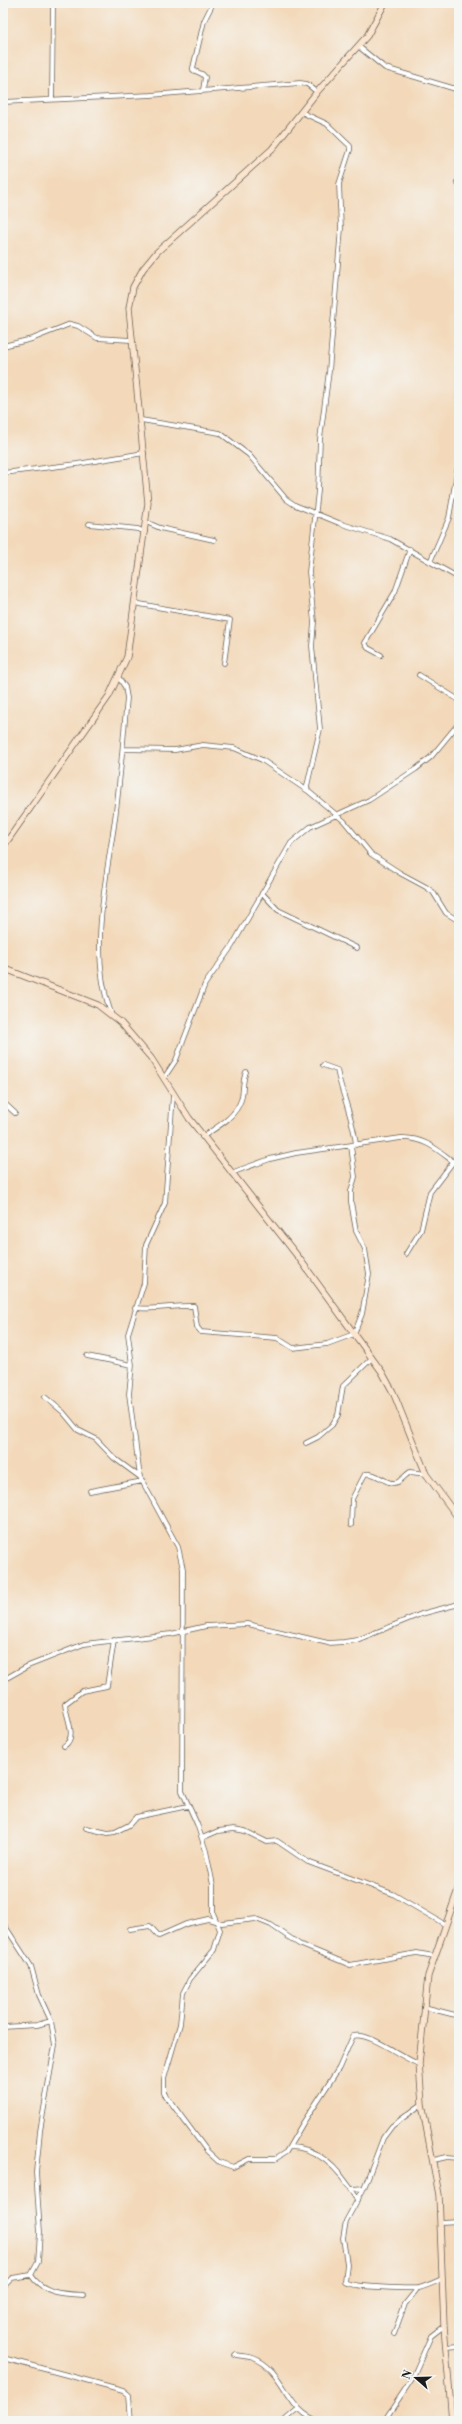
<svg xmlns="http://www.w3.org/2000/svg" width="462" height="2424" viewBox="0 0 462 2424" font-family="'Libre Bodoni',serif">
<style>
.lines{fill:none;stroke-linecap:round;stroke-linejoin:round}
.street-casing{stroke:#675e53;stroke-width:5.5}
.secondary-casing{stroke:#675e53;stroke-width:7}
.street{stroke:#fff;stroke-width:4}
.secondary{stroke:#fce5cf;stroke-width:5.5}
</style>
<rect width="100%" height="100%" fill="#f6f6f2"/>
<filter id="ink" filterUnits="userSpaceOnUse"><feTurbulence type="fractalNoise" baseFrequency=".025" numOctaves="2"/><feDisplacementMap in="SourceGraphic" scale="8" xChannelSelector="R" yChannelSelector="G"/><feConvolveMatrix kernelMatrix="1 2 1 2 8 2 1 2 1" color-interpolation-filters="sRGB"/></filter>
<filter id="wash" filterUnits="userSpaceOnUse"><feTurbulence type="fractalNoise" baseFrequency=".012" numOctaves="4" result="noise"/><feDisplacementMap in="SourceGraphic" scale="16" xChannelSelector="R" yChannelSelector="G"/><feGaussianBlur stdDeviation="0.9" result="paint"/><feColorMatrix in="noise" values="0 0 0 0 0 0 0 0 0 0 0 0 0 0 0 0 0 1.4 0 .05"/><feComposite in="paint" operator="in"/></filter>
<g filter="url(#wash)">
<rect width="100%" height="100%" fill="#f3d9ba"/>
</g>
<g filter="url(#ink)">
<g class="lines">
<g class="street-casing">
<path id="street" d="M358,46L385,68L459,90
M203,90L205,77L202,74L193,70V68L204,21L213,3
M52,99L53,3
M3,102L151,95L300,83L307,84L317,92
M301,112L327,124L350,146V150L339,184L341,228L329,371L320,439L318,491L309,572L314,622L312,646L320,729L307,786L308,791L344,821L371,854L400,873L426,887L433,892L446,913L459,921
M457,182L459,181
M3,346L32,339L70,324L78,326L97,338L131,340
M141,420L220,433L249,455L286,499L295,505L339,523L390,539L459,578
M3,473L77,464L144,453
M146,522L160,528L214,540
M89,524L138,529L145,532
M430,562L449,518L459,461
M134,603L230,620L224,663
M381,655L368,648L365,643L395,592L410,549
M419,675L459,700
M123,749L175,750L203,745L234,748L262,760L308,791
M262,893L278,910L357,948
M111,1013C89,954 105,886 114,826C120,784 123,741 127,698L125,687L119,678
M323,1065L337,1070C342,1095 354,1121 356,1145
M164,1078L176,1060L205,984L232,946L291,843L310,827L369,800L416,769L431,757L459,723
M173,1095L165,1203L146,1245L144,1283L128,1334L132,1365L129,1394L140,1477L178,1547L183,1569L182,1791L197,1824L206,1851L213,1885V1913L220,1930L214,1950L190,1979L183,1993L180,2024L164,2079V2093L207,2151L219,2162L233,2167L249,2159H275L286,2152L303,2123L339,2068L353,2036C369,2031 403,2059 419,2064
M3,1102L15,1113
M202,1137C217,1127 235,1118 241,1100C244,1091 242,1081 246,1072
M231,1173L270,1159L296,1153L401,1138C426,1137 440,1152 459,1166
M406,1254L421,1230L430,1192L453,1162
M135,1308C155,1310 174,1305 194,1306L197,1327L201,1332L277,1338L293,1348L327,1344L354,1334L362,1314L369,1274L365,1249L356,1231L351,1202V1191L355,1177L351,1146
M87,1356L132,1365
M45,1397L63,1412L78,1430L96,1439L114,1458L140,1477
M306,1443L318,1437L332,1425L338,1415L343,1386L372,1358
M90,1491L143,1481
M351,1525L352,1499L365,1474C377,1471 387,1487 398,1482C402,1479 406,1475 410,1472L426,1474
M3,1680L28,1666L84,1644L171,1634L206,1626L248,1624L328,1643L344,1642L357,1640L421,1614L459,1604
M64,1746C78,1737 66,1718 65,1704L82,1691L107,1686L114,1640
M86,1828L108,1833L115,1832L129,1825L136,1817L188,1806
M202,1838L218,1831L234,1829L245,1831L267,1842L277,1841L308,1862L393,1894L446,1925
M3,1923L31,1966L39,1995L51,2021L55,2045L40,2131L36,2172L40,2232L38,2262L31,2275L12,2278L3,2287
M130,1929L150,1926L159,1936L186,1924L208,1919L222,1923L256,1919L271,1925L299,1944L350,1965L417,1953L434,1956
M424,2007L459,2016
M3,2027L37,2025L51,2021
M422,2104L392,2126L383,2138L364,2188L346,2221L343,2238L347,2264L345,2282C350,2287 410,2289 419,2288C427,2286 435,2282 442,2279
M290,2147C321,2147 344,2176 358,2200
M434,2160L447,2157L459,2158
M352,2189L364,2188
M441,2222L459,2221
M31,2275C43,2294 65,2294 84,2295
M394,2334L405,2304L418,2288
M446,2347L459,2346
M235,2355C241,2356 247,2356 253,2358C285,2369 287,2414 320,2421
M3,2358L123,2390L129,2395L131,2421
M284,2421L298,2409
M384,2421L412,2379L431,2336L444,2326"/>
</g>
<g class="secondary-casing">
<path id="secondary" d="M3,847L109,696L127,657L148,503L129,308L133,287L143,269L157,252L272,149L317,92L367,36L385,3
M3,968L98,1005L121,1023L151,1058L189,1118L299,1258L382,1372L393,1392L426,1474L459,1519
M452,2421L444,2326L439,2195L422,2104L419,2064L428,1976L459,1887"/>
</g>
<use href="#street" class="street"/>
<use href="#secondary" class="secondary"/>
</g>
</g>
<rect width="462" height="2424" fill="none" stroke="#f6f6f2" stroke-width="16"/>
<g transform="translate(416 2378) rotate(290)" stroke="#f6f6f2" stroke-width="3" paint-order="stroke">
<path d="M0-3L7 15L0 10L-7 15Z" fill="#1c1c1c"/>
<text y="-6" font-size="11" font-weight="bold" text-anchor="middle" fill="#1c1c1c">N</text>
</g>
</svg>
